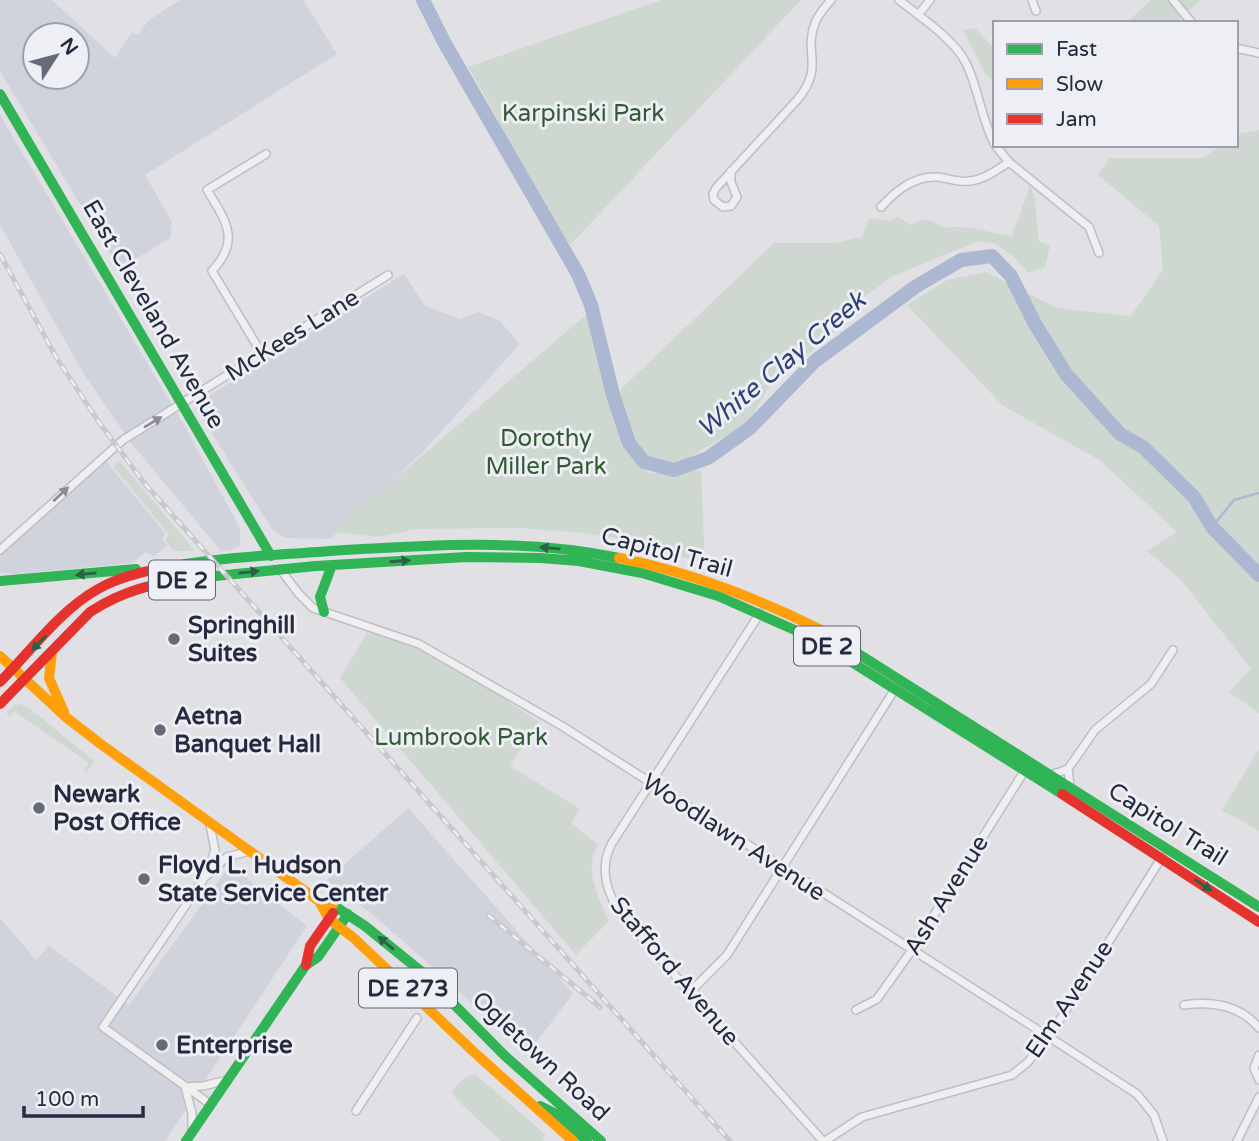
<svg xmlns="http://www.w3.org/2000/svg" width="1259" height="1141" viewBox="0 0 1259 1141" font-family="'Varela Round',sans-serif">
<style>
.built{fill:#d1d3dc;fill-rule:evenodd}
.green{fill:#ced8d0}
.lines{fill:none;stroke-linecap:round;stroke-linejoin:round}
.stream{stroke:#acb7d2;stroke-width:2.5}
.river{stroke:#acb7d2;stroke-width:14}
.street-casing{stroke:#bebec3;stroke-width:10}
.street{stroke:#efeff2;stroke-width:7}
.fast{stroke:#30b455;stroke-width:10}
.slow{stroke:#ff9f0a;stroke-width:10}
.jam{stroke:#e5322d;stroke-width:10}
.rail-casing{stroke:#c8c9cd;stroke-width:5}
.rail{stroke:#edeff5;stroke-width:2.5;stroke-dasharray:8;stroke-linecap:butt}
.oneway{fill:#8a8c98}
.oneway2{fill:#2a6148}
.poi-dot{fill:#676a79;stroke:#edeff5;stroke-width:2.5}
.labels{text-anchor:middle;stroke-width:6;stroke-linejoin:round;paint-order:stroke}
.shield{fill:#edeff5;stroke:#626576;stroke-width:2}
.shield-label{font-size:23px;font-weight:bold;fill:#262a3f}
.park-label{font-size:24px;fill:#335b33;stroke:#edeff5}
.street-label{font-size:24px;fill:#262a3f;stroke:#edeff5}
.poi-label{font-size:24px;font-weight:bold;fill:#262a3f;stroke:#edeff5;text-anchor:start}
.water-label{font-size:26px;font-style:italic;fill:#2f4175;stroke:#edeff5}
</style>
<rect width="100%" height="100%" fill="#e0e0e5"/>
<path class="built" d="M0,0H52L115,58L132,32L138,35L148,21L180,0H303L337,54L145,175L172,222L170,238L119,269L0,71ZM77,35V77H35V35Z
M0,115L184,425L240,528V545L231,550L221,551L131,443L82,371L0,225Z
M404,274L425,306L460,319L478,312L499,320L520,344L422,453L330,539L285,538L272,529L194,405Z
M105,460L165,533L162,538L167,546L154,556L146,552L132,563L17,574L0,573V555Z
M408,808L573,994L526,1055L443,976L373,915L327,880Z
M230,865L307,926L165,1141H0V918L36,960L49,946L129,1005Z"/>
<path class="green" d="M661,0H801L570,245L520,167L493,110L468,67Z
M1151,0H1201L1175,23H1126Z
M975,28L995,49V82L986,75L963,30Z
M1259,130V713L1229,692L1251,669L1181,580L1147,551L1177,532L1101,461L1002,405L907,305L947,280L986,272L1057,308L1131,316L1163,270L1159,226L1098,175L1110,158H1203L1221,145H1236L1237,134Z
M1030,186C1037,196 1036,226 1039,241L1050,246L1045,267L1028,273L1011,254L993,243L978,241L891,277L853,305L833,333L768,388L748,423L679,463H655L636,450L619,391L774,243H835L862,237L869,218L888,221L898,217L911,225C923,217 933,220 944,228C971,224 985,233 1012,236Z
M587,314L629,454L649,473L701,471L705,564L633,541L583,533L521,528L416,529L378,537L333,532Z
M119,460L195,551H173L165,539L169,535L166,531L113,466Z
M367,633C424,639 491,691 539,722L510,766L580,809L571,823L598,845C583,870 598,896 609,921L576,955L340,678Z
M18,703L32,710L94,761L86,773L84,771L89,763L14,711L10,717L6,712L0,717L16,704L18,706Z
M1259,749V831L1222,810Z
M475,1074L545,1134L543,1141H501L456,1099L452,1092C458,1082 464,1077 475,1074Z"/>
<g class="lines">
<path class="stream" d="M1212,527L1234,500L1259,493"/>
<path class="river" d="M423,0L444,42L578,274L591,305L613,395L629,443L644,462L674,470L708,458L750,428L815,361L915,287L961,260L992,256L1011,276L1035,324L1066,374L1120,434L1143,447L1194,497L1212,527L1259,575"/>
<g class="street-casing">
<path id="street" d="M899,0C919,16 955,40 966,63C979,89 981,119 995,145
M1032,0L1036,11
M1173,0L1192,23
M918,15L930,0
M1236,48L1259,53
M995,145L1009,162L1089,227L1099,253
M731,171V182L737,197L731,206L723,207L714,200L713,194L716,188L798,99C825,65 803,54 815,23C818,15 825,7 831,0
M881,207C896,191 913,176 937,177C948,178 959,183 970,181C985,179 997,170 1009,162
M262,354L212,271C241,240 226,221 207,190L266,154
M0,550L123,440L388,275
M280,569L299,594L313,608L419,644L562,726L1049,1037L1137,1094L1154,1115L1163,1141
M760,613L612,843C598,869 607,894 623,917L823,1141
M1068,769L1095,730L1151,684L1173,650
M1051,775L1068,769L1070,786
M207,874L215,850L210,825
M690,992L727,955L895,689
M1184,1005C1212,1001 1240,1005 1259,1028
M856,1010L877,999L912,950L1025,770
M1259,1055L1254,1068L1259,1080
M210,1104L103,1027L205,877L227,857L250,851
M356,1111L417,1018
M192,1132V1113L185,1087L203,1086L227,1080
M825,1141L862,1117L1012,1075L1027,1063L1049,1037L1162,857
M1237,1141L1259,1097"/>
</g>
<use href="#street" class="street"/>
<path class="fast" d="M0,94L271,556
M186,564C233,556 282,555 330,551C427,545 524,538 619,558
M195,578L316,566L466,557L541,558L579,561L642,573L718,596L815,639L1062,794
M0,581L136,569
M324,612L320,597L332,565
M819,629L1259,907
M333,905L365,926L423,973L505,1056L601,1141
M540,1106L556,1114L587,1141
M186,1141L306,965L318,957L348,914"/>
<path class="slow" d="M619,558C689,572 755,597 819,629
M52,653L49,678L64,712
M0,656L67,718L102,745L319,901L333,905
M319,901L329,919L355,939L475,1053L573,1141"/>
<path class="jam" d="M0,682C31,651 59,611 98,589C124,574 156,569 186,564
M0,704L90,612C122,591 156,582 195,578
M1062,794L1259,922
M306,965L310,946L333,913"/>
<g class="rail-casing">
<path id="rail" d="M0,254L56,357L98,421L145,484L730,1141
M488,915L600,1007"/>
</g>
<use href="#rail" class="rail"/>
</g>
<defs><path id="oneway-solid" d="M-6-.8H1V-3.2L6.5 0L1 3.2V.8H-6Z" transform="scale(1.75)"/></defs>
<g class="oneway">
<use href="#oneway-solid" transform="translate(153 422) rotate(-31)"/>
<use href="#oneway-solid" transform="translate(61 494) rotate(-43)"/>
</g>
<g class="oneway2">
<use href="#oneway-solid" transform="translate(550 548) rotate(-175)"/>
<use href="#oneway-solid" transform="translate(400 561) rotate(-4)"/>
<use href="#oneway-solid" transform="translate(249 572) rotate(-6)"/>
<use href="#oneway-solid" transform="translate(86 574) rotate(174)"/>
<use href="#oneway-solid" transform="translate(39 643) rotate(134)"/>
<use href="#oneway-solid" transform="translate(1203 885) rotate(34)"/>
<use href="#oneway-solid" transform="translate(386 943) rotate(-140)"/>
</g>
<g class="poi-dot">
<circle cx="174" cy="639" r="7"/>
<circle cx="160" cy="730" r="7"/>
<circle cx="39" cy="808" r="7"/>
<circle cx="144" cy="879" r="7"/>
<circle cx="162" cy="1045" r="7"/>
</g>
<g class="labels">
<g class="shield">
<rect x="149" y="560.5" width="66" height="39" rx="5"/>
<rect x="794" y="626.5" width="66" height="39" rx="5"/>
<rect x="359" y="968.5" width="98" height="39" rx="5"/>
</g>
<g class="shield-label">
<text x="182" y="588">DE 2</text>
<text x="827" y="654">DE 2</text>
<text x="408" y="996">DE 273</text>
</g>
<g class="park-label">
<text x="583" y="121">Karpinski Park</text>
<text x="546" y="446">Dorothy<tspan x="546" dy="28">Miller Park</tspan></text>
<text x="461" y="745">Lumbrook Park</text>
</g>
<g class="street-label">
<text transform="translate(154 314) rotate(60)" y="8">East Cleveland Avenue</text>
<text transform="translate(292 335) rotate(-32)" y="8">McKees Lane</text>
<text transform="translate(667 552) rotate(15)" y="8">Capitol Trail</text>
<text transform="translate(1168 824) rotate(32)" y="8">Capitol Trail</text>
<text transform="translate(734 837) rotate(33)" y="8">Woodlawn Avenue</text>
<text transform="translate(946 895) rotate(-58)" y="8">Ash Avenue</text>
<text transform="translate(675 971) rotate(50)" y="8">Stafford Avenue</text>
<text transform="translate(1069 999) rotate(-56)" y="8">Elm Avenue</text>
<text transform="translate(541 1056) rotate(43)" y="8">Ogletown Road</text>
</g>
<g class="poi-label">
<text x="188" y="633">Springhill<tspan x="188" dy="28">Suites</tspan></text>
<text x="174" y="724">Aetna<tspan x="174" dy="28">Banquet Hall</tspan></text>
<text x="53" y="802">Newark<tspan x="53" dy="28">Post Office</tspan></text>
<text x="158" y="873">Floyd L. Hudson<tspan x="158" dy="28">State Service Center</tspan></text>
<text x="176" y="1053">Enterprise</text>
</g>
<g class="water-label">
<text transform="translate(781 364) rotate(-40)" y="9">White Clay Creek</text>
</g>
</g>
<rect x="993" y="21" width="245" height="126" fill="#edeff5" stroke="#9da0ac" stroke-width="2"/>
<rect x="1007" y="44" width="35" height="10" fill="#30b455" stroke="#9da0ac" stroke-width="2"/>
<text x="1056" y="56" font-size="21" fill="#262a3f">Fast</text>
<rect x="1007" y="79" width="35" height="10" fill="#ff9f0a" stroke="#9da0ac" stroke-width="2"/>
<text x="1056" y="91" font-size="21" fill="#262a3f">Slow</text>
<rect x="1007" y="114" width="35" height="10" fill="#e5322d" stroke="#9da0ac" stroke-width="2"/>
<text x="1056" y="126" font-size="21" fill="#262a3f">Jam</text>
<g transform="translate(56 56) rotate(54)"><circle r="33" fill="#edeff5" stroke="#9da0ac" stroke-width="2"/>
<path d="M0-5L12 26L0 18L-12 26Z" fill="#676a79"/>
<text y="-10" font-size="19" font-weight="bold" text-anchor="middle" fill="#262a3f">N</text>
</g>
<path d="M24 1106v10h119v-10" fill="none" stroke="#262a3f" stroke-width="3.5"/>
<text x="35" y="1106" font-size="21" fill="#262a3f" stroke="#edeff5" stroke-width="5" paint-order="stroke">100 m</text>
</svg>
